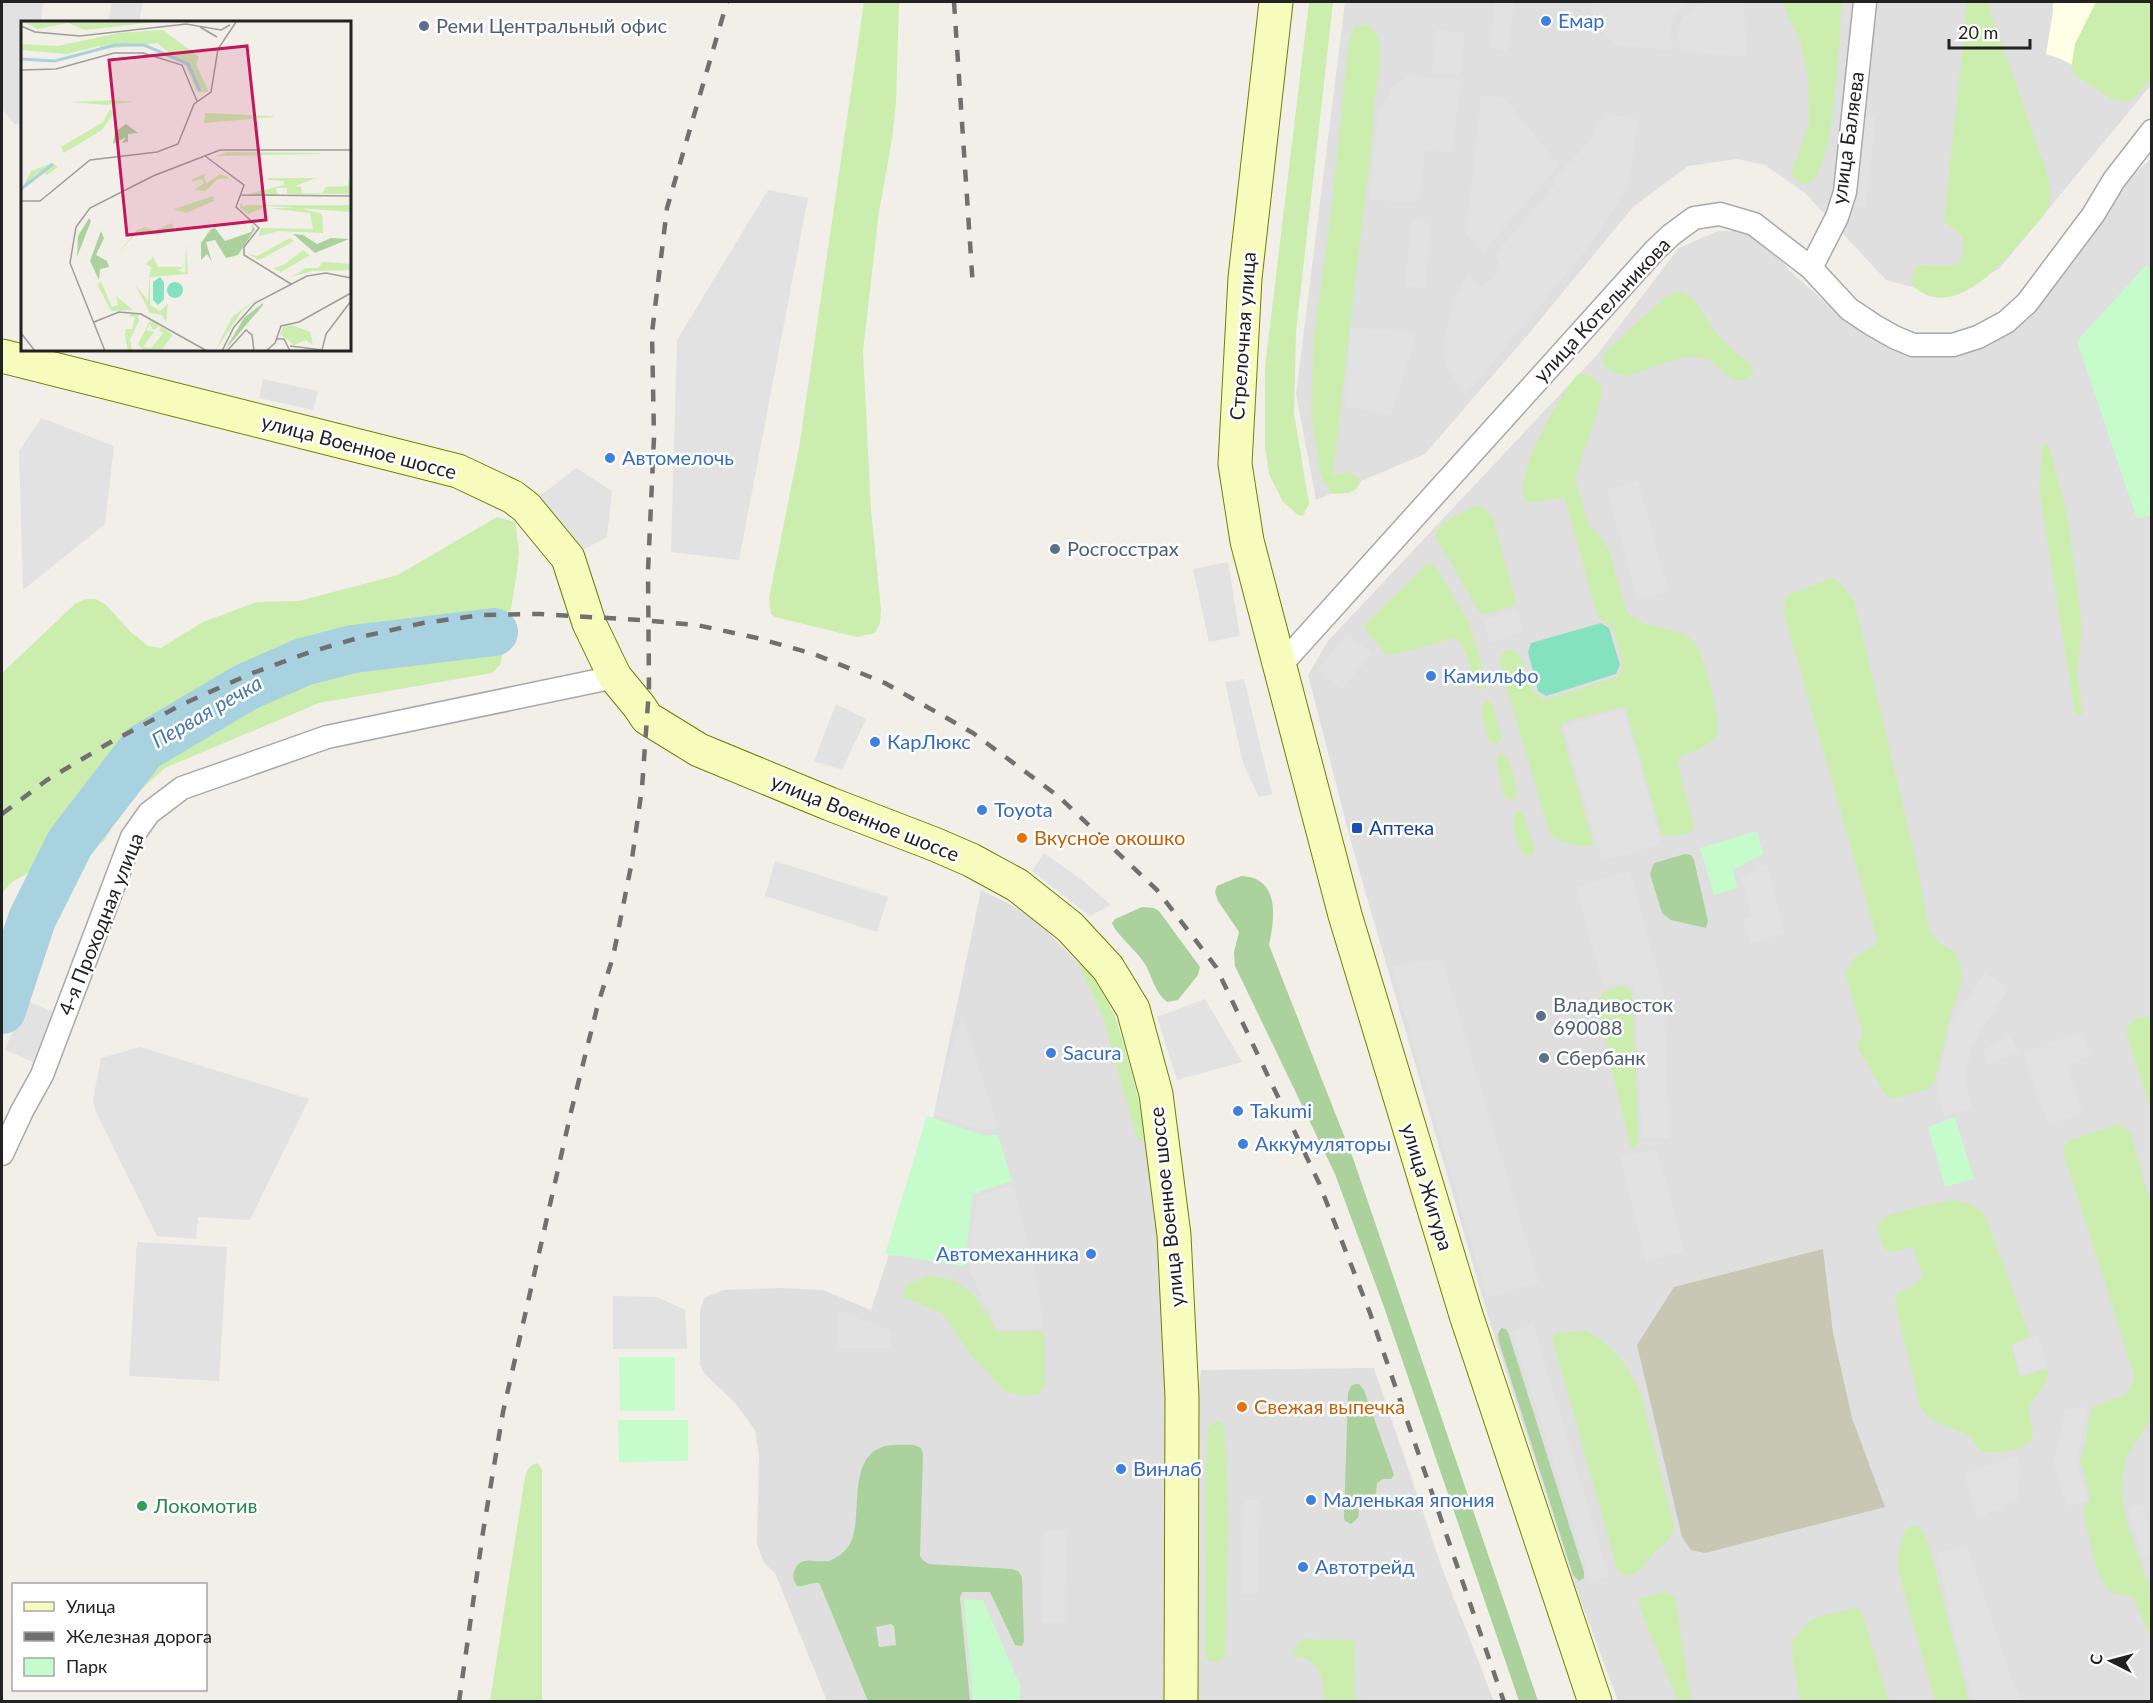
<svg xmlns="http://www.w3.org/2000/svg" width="2153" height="1703" viewBox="0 0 2153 1703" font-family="Lato,sans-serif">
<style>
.residential{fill:#e0dfdf}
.education{fill:#feffe5}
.construction{fill:#c7c7b3}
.grass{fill:#cbedae}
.forest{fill:#abd29c;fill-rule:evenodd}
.park{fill:#c6fbcc}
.pitch{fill:#85e2c1}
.parking{fill:#e2e2e2}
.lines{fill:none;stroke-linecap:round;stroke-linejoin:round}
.river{stroke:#a8d2e0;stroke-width:48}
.minor-casing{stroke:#a9a9a9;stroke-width:25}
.secondary-casing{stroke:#6f8002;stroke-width:35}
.minor{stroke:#fff;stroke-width:22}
.secondary{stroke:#f7fcbd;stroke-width:33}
.rail{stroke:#707070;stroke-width:4.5;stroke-dasharray:12 12;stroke-linecap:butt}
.shop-dot{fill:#3f7fe0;stroke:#fff;stroke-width:2}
.service-dot{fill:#5c6f8a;stroke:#fff;stroke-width:2}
.transit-dot{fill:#1a4fb4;stroke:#fff;stroke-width:2}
.food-dot{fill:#e8710a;stroke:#fff;stroke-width:2}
.leisure-dot{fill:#2e9e5b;stroke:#fff;stroke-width:2}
.labels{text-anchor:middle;stroke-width:5;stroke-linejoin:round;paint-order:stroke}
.shop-label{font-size:20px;fill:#366cbe;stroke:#fff;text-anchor:start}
.service-label{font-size:20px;fill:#4e5e75;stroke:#fff;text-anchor:start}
.street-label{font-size:20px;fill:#222;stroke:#fff}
.transit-label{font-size:20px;fill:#164399;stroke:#fff;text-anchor:start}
.food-label{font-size:20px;fill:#c56008;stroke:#fff;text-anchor:start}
.leisure-label{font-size:20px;fill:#27864d;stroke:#fff;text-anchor:start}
.water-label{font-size:21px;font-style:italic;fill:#4778ae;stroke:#fff}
.inset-river{fill:none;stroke:#a8d2e0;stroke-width:3}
.inset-road{fill:none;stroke:#9f9d99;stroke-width:1.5}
.view{fill:#c2185b;fill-opacity:0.15;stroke:#c2185b;stroke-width:3}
.inset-edge{fill:none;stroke:#222;stroke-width:3}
</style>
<rect width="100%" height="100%" fill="#f2efe9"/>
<path class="residential" d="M1345,2H2151V85L1999,269L1945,296L1886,280L1805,193L1765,165L1737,159L1688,166L1633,207L1531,331L1425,454L1316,500L1296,394Z
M2151,159V1701H1618L1576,1588L1487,1313L1351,842L1308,675L1328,641L1596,356L1679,248L1718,231H1754L1791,272L1850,324L1907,353H1958L2028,320L2134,174Z
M981,890L1032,916L1083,968L1114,1013L1134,1082L1146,1145L1160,1236L1169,1370L1163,1701H827L775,1573L764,1563L757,1544L759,1456L755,1430L736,1404L704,1373L700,1365V1311L704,1298L724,1290L782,1288L823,1290L871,1310L934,1114Z
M1374,1368L1442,1568L1494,1701L1197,1702L1195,1426L1201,1370Z"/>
<path class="education" d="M2053,2H2151L2095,77L2061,59L2046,54L2053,12Z"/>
<path class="construction" d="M1823,1249L1833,1333L1852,1418L1885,1507L1705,1553L1691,1550L1682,1537L1637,1345L1674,1287Z"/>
<path class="grass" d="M864,2H899L896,102L892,139L879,212L863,351L871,510L881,609L880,623L875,633L857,637L775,617L771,614L769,598L799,448Z
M1309,2H1333L1296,332L1294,413L1309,504L1303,516L1298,515L1283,502L1269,474L1265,447V367Z
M1782,2H1842C1840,34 1835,173 1808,185L1797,182L1791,173L1809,124L1808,76L1800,41Z
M1967,2H1987L2048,175C2049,183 2051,195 2050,203C2047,215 2033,227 2025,237C2001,266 1951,323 1912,285L1911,277L1918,265L1950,266L1960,263L1963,247L1962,236L1944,221Z
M2096,2H2151V78L2134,99L2124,101L2111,99L2074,74L2071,69L2075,44Z
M1356,25L1371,26L1380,42V67L1374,101L1373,132L1333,473L1335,475L1349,472L1362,480C1354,495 1349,493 1332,494L1320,475L1311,411L1314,335L1331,211L1349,40Z
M1677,291C1699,295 1704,319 1718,335C1729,347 1742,357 1754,368C1753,375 1751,379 1744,380C1727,383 1722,367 1709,360C1703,357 1693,356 1686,357C1667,360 1647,370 1628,376C1621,376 1604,370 1603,361C1602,359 1605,353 1606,351L1664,298Z
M1587,374L1595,379L1602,389L1600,404L1575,478L1589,525L1601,537L1609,550L1626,611C1641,629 1673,625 1693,640C1702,646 1721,720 1718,732C1714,746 1692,751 1680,757L1678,765L1694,827L1691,832L1676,836H1667L1661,834L1626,709L1621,707L1562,723L1561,728L1594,845C1587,849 1562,843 1554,838C1551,836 1550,832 1548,829L1500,665C1500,655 1502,652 1511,649C1532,659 1520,688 1545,700L1618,677L1623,664L1614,632L1609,624L1599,618L1596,611L1565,499C1550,495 1540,507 1525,500C1513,473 1559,397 1577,375Z
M2044,442L2050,449L2067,514L2079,600L2082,632L2077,672L2083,715L2078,717L2075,714L2039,489L2042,446Z
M1475,506L1483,507L1493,518L1516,601L1514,606L1483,615L1478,611L1435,535C1439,521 1463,513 1475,506Z
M497,517L515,522L519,551L517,572L505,646L500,665L492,673L319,703L165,768L125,804L104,841L81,855L30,872L12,882L2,893V673L75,604L86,599H96L106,605L131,632L148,646L161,648L203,622L257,602L299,601L398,575Z
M1428,563L1435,565L1469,623L1487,683L1485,689L1482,690L1476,688L1474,685C1470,671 1468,645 1454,638L1392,655H1386L1364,628L1366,623Z
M1832,578L1842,585L1854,600L1918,868L1929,930L1938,942L1952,950L1959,958L1962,980L1949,1021L1935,1082L1926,1090L1893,1099L1885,1094L1857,1047V1043L1863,1034L1845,973L1856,956L1874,946L1877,938L1784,614L1786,596Z
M1483,701H1489L1493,706L1502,737L1496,745L1490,743L1488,739L1481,711Z
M1499,754H1504C1511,762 1520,788 1515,798L1512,800L1506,798L1504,795L1496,761Z
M1515,811L1522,812L1535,849L1531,856L1527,857C1517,851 1510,822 1515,811Z
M1080,961C1094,977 1106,996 1114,1016C1122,1035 1148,1124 1143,1140L1140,1141L1136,1136L1103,1018L1079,965Z
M1620,986L1626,987L1632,992L1638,1125V1143L1635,1148H1631L1629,1142L1597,1007L1598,999L1605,991Z
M2151,1017H2152L2151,1109L2126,1033L2129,1024L2138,1018Z
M2118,1124L2130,1132L2151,1204L2152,1416L2127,1456L2123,1475L2122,1494L2126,1519L2146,1579L2151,1589V1639L2133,1597C2125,1595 2117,1596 2110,1591C2098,1583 2086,1529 2084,1514V1507L2089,1502L2090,1497L2080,1461L2086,1443L2088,1419L2093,1407L2127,1394L2134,1380L2133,1371L2063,1152L2066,1142Z
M1954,1200L1970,1204L1984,1213L2030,1336L2011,1345L2020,1376L2023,1377L2045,1369L2048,1370C2049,1386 2035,1394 2030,1407C2027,1415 2033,1428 2033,1437C2024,1453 1997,1454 1980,1451C1976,1446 1973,1439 1968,1436C1952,1426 1932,1425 1921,1409L1895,1303C1895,1286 1917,1290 1923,1275L1913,1247C1905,1247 1899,1252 1892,1252C1881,1251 1879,1234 1877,1225C1886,1210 1936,1204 1954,1200Z
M927,1276C966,1276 981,1301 997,1332L1042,1331L1045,1337V1385L1040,1394L1023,1396L1004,1391L969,1353L942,1313L903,1297L906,1285Z
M1586,1331C1612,1342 1631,1370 1641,1395L1674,1526C1673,1540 1664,1543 1655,1552C1646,1562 1633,1587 1617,1569L1552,1337L1555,1333Z
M1219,1421L1223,1424C1232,1500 1227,1577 1225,1653L1224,1658C1218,1663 1212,1663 1206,1658L1205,1653L1206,1469L1208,1428L1211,1424Z
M538,1463L542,1470V1701H490L524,1483C526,1473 527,1465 538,1463Z
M1910,1526H1918L1923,1532L1929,1545L1969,1701H1935L1901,1581L1897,1560L1903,1534Z
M1665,1592L1674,1596L1677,1608L1691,1701H1678L1638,1604L1641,1598Z
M1855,1608L1862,1612L1889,1701H1800L1791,1648L1792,1640C1798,1635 1803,1628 1808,1623C1815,1615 1844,1611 1855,1608Z
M1304,1639L1351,1640L1355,1643L1354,1695L1357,1699L1370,1701H1324C1323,1676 1322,1661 1295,1656L1292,1653L1299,1641Z"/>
<path class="forest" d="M1685,854L1691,855L1694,860L1708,921L1706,928L1671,920L1662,913L1650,874L1654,863Z
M1241,876C1280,877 1275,918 1269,945L1354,1161L1538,1701H1519L1384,1307L1335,1174L1235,966L1234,952L1239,932L1218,901L1215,892L1217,886Z
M1142,907L1154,908L1159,911L1200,967L1198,975L1178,1000L1167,1002C1155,993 1152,976 1145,964C1138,952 1115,933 1112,923L1115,919Z
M1501,1328L1506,1329L1508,1332L1584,1572V1578L1579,1581L1573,1575L1499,1342L1498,1334Z
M1355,1384H1359L1364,1390L1394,1475L1391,1479H1383L1377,1483L1376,1494L1361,1495L1358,1518L1351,1524L1345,1521L1344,1518L1348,1393L1351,1386Z
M914,1445L921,1448L923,1454L920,1556L924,1561L929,1564L1012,1569L1018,1571L1022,1577L1024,1641L1022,1646L1015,1645L990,1592H962L960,1598L970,1701H868L821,1587L819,1583C811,1582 805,1587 797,1586C793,1580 792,1575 795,1569C801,1555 817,1563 828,1561C836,1559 846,1551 850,1544C864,1517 846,1460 882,1447C891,1444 904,1445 914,1445ZM891,1624L894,1626L896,1645L879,1647L876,1627Z"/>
<path class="park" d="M2147,264L2152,274V515L2137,519L2077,341Z
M1757,831L1763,854L1733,870L1737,888L1714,895L1700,848Z
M927,1116L983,1135H998L1012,1181L973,1194L964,1266L885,1254Z
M1955,1117L1974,1179L1945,1187L1928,1127Z
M619,1357H675V1411H620Z
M618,1420H688V1461L619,1462Z
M964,1599L983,1600L1020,1685V1701H973Z"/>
<path class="pitch" d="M1601,623L1609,628L1620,665L1616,674L1546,696L1538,691L1528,652L1531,643Z"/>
<path class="parking" d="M2,2H43L41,22H22V125L14,124L2,109Z
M112,2H143L139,22H108Z
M1495,2H1514L1508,51L1489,48Z
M1592,2H1690L1674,15L1671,30L1672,50L1614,45L1590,15Z
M1701,2H1742L1744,5L1747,57L1681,51L1677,34L1682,17Z
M1436,30L1465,33L1461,75L1432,72Z
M1407,75L1461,80L1452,153L1425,150L1419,202L1369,200L1378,113L1392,88Z
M1481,95L1505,98L1559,165L1484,251L1466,234Z
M1606,115L1639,117L1629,179L1618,202L1590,245L1466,395L1445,367L1444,342L1453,304L1468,273L1481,287L1501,269L1495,254L1555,184L1552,180L1591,140L1596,123Z
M1862,115L1876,117L1866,208L1851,206Z
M768,190L808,198L739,560L671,552L677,340Z
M1411,219L1431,221L1425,288L1405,286Z
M1350,327L1417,333L1391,415L1346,407Z
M263,379L318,391L313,410L259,398Z
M41,418L114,446L105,524L23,590L19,451Z
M576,468L612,491L607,537L568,558L526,507Z
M1638,481L1669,592L1638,601L1607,490Z
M1228,562L1240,636L1209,642L1193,569Z
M1516,609L1524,631L1490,643L1483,621Z
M1347,633L1372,653L1342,690L1318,670Z
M1244,679L1272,794L1259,797L1243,763L1225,682Z
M836,704L866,719L842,770L814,761Z
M1624,709L1662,844L1602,861L1563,726Z
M1044,853L1082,880L1111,905L1090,916L1032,871Z
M775,861L888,897L877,932L765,896Z
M1767,864L1785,933L1750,943L1743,919L1751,916L1741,877Z
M1630,871L1664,995L1669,1138H1642L1634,983L1603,986L1576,887Z
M1442,959L1539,1282L1487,1298L1391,966Z
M1985,972L2009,988L1972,1044L1965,1080L1973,1107L1944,1116L1937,1090L1938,1075L1951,1022Z
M1205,999L1242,1062L1177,1080L1157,1017Z
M25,1000L59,1014L38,1064L5,1050Z
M962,1015L999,1129L983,1130L934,1114Z
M2082,1031L2091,1056L2067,1065L2083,1113L2048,1125L2023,1053Z
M2010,1033L2019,1052L1987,1065L1983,1051Z
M140,1047L309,1099L250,1220L198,1217L196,1239L157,1236L96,1112L93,1100L101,1058Z
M1657,1148L1684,1251L1646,1261L1620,1158Z
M1013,1185L1035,1272L1044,1328L999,1331L968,1267L977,1197Z
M137,1242L227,1247L219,1381L129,1376Z
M613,1296L657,1297L685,1310L687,1349H613Z
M838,1310L891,1331V1348H838Z
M1533,1324L1609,1577L1591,1582L1512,1331Z
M2038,1336L2047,1367L2021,1375L2012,1345Z
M2087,1406L2081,1443L2076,1462L2088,1500L2067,1506L2053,1462L2060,1439L2064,1411Z
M2019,1455L2020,1475L2017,1501L1978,1518L1964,1474Z
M1243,1500H1260L1258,1594H1241Z
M2143,1504L2152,1533L2151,1555L2143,1557L2128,1509Z
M1043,1531H1066L1065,1622H1042Z
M1967,1546L2014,1684L2022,1701H1974L1959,1653L1937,1553Z"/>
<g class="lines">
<path class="river" d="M2,1010L32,919L70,843L143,748L246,687L303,662L353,649L494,632"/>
<g class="minor-casing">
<path id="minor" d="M1811,268L1837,217L1845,192L1865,2
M1280,666L1655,250L1671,235L1694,218L1720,214L1754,224L1811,268L1849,309L1873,325L1894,337L1913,345H1953L1978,337L2006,322L2027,303L2093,215L2114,180L2152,131
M2,1154L22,1111L42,1075L132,837L149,813L182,788L327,737L615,677"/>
</g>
<g class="secondary-casing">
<path id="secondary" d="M1276,2L1245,278L1235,464L1247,541L1345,915L1466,1315L1595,1702
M2,356L458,471L513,497L526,507L568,558L589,623L615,677L639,706L647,718L699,750L830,804L934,844L971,860L1017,885L1070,927L1108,968L1133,1009L1156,1094L1174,1235L1182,1397L1181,1702"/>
</g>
<use href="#minor" class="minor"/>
<use href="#secondary" class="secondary"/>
<path class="rail" d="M954,2L973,288
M2,814L47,780L109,743L183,704L250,674L310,652L365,636L423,623L482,615L539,614L640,620L697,625L757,638L814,654L885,683L973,733L1058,796L1157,890L1216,967L1319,1183L1370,1313L1504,1702
M459,1702L483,1532L503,1412L571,1112L598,1004L613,957L631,866L642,788L649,689L648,571L654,437L652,333L667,208L727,2"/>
</g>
<g class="shop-dot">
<circle cx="1546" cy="21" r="6"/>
<circle cx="610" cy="458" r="6"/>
<circle cx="1431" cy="676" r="6"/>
<circle cx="875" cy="742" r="6"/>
<circle cx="982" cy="810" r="6"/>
<circle cx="1051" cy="1053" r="6"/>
<circle cx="1238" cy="1111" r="6"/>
<circle cx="1243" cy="1144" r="6"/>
<circle cx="1091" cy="1254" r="6"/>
<circle cx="1121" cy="1469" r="6"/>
<circle cx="1311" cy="1500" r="6"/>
<circle cx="1303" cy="1567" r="6"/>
</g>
<g class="service-dot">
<circle cx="424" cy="26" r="6"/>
<circle cx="1055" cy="549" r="6"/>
<circle cx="1541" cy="1016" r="6"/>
<circle cx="1544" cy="1058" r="6"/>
</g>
<rect class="transit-dot" x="1351" y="822" width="12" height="12" rx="3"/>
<g class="food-dot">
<circle cx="1022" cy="838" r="6"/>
<circle cx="1242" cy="1407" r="6"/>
</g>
<circle class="leisure-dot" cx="142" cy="1506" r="6"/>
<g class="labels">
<g class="shop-label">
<text x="1558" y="28">Емар</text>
<text x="622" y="465">Автомелочь</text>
<text x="1443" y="683">Камильфо</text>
<text x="887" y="749">КарЛюкс</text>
<text x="994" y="817">Toyota</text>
<text x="1063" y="1060">Sacura</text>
<text x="1250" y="1118">Takumi</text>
<text x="1255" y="1151">Аккумуляторы</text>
<text x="1079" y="1261" text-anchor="end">Автомеханника</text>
<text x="1133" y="1476">Винлаб</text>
<text x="1323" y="1507">Маленькая япония</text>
<text x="1315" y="1574">Автотрейд</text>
</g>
<g class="service-label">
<text x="436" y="33">Реми Центральный офис</text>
<text x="1067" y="556">Росгосстрах</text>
<text x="1553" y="1012">Владивосток<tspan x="1553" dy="23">690088</tspan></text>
<text x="1556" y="1065">Сбербанк</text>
</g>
<g class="street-label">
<text transform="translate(1848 138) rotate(-82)" y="7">улица Баляева</text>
<text transform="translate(1602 310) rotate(-47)" y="7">улица Котельникова</text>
<text transform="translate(1243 336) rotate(-86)" y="7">Стрелочная улица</text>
<text transform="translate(359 447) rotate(15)" y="7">улица Военное шоссе</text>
<text transform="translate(865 818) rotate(22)" y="7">улица Военное шоссе</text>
<text transform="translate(101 924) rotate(-68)" y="7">4-я Проходная улица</text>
<text transform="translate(1427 1187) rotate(73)" y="7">улица Жигура</text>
<text transform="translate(1167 1207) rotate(-96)" y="7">улица Военное шоссе</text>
</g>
<g class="transit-label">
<text x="1369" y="835">Аптека</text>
</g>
<g class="food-label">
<text x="1034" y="845">Вкусное окошко</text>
<text x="1254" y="1414">Свежая выпечка</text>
</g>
<g class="leisure-label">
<text x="154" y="1513">Локомотив</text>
</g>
<g class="water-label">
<text transform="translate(207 712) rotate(-30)" y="7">Первая речка</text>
</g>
</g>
<g transform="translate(21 21)">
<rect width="330" height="330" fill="#f2efe9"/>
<path d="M0,0H143L64,9L47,2L17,8ZM142,9L178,36L175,43L188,71H176L165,45L136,22L82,28L78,25L46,33L0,29V23L36,25L98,12ZM93,79L112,81L85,84L49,81ZM89,88L93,92L81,109L43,132L40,126L82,101ZM184,92L252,95L253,96L183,102ZM207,131L298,132L300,133L195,135ZM31,142L37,146L26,154L22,150L16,153L0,170L10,150ZM186,152L183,156L186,162L199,153L209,157L197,158L184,170L173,169L183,162L181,158L171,161V158ZM248,157H295L274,165L280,166L281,172H301L305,166L327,165L328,157L330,173H266V167H255L257,174L227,173L263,164V160L246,159ZM192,175L193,180L165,192L153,188ZM220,182L223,186L225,184H330V191L247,185L227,193L219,187ZM247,187H279L301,193L302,212L258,210L238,215L240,207L292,208L289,192ZM151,202L152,207L136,214L125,210L116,212L96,233L116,209L125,206L133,210ZM269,217L273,220L238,239L227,233L236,235ZM165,222L167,253L129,256V284L139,290L147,283L145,301L141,294L129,292L114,263L127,280L129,249L131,247L125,243L132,236L137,246H161L163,243L162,247L157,249L164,252ZM282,229L289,234L260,251L252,247L263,244ZM302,241L330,243V249L292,250L270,256L285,247H297ZM80,260L91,286L97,284L95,275L112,289L90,290L76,263ZM243,272L221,290L194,330L211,296ZM110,292L117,294L118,300L109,318L111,330H107L104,315L105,308H111L114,296L108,295ZM129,299L139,305L132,309L129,303L125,309L133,311L122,326L130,327L142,312L138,309L141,306L152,314L141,328L123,330L117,323ZM271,304L289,311L292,324L285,319L273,324L259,313L262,306Z" fill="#cbedae"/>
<path d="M105,103L117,112L107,113V121L101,122L105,116L92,123L94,111ZM68,197L70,200L56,236L57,215ZM229,200L234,208L217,234L205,237L194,219L185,221L191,241L186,233L180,239V222L190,208L194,207L204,220L230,211L232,206ZM80,210L83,217L75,234L86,240L88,246L79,248L78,259L69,240ZM272,213L282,214L296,223L310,217L328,218L294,232ZM242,282V284L204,329L223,297Z" fill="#abd29c"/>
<path d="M139,256L143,261V278L137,284L132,279V261ZM146 269a8 8 0 1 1 16 0a8 8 0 1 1-16 0Z" fill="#85e2c1"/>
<path class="inset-river" d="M0,38L34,40L94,24H123L167,43L179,70M0,168L32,143"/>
<path class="inset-road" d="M0,5L14,11L59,15L165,3L200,9L209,4M179,6L196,16M0,49L35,48L93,32H122L161,44L176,80M184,135L223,164L215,186L238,207L223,226V234L270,263M220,174L330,175M0,180H19L69,139L136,131L157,123L173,83L190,71L197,28L215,1M73,301L98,291L120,293L186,330M0,312L14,330M256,318H263L269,330M269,325L301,329L305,313L330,280M84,330L49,242L55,206L69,187L132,155L199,129H330M201,330L213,306L234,282L286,255L305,252L330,257M206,330L225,309L231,314L233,330M245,330L254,322L260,305L278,301L330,272"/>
<path class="view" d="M226,25L245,199L106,214L88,39Z"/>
<rect width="330" height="330" class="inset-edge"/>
</g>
<rect width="2153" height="1703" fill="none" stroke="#222222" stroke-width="6"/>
<rect x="12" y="1583" width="195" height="108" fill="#ffffff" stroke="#a7a7a7" stroke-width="1.5"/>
<rect x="24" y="1602" width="30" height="9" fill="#f7fcbd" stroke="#a7a7a7" stroke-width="1.5"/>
<text x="66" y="1613" font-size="18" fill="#222222">Улица</text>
<rect x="24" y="1632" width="30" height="9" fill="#707070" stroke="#a7a7a7" stroke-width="1.5"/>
<text x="66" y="1643" font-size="18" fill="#222222">Железная дорога</text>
<rect x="24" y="1658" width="30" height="18" fill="#c6fbcc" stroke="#a7a7a7" stroke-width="1.5"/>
<text x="66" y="1673" font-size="18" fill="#222222">Парк</text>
<g transform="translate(2111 1661) rotate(276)" stroke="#ffffff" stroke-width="4.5" paint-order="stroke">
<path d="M0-4.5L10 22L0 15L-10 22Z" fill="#222222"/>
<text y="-9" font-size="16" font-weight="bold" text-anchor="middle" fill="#222222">С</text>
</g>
<path d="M1949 39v9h81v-9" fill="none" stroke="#222222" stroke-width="3"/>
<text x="1958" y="39" font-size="18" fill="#222222" stroke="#ffffff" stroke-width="4.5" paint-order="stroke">20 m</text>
</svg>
